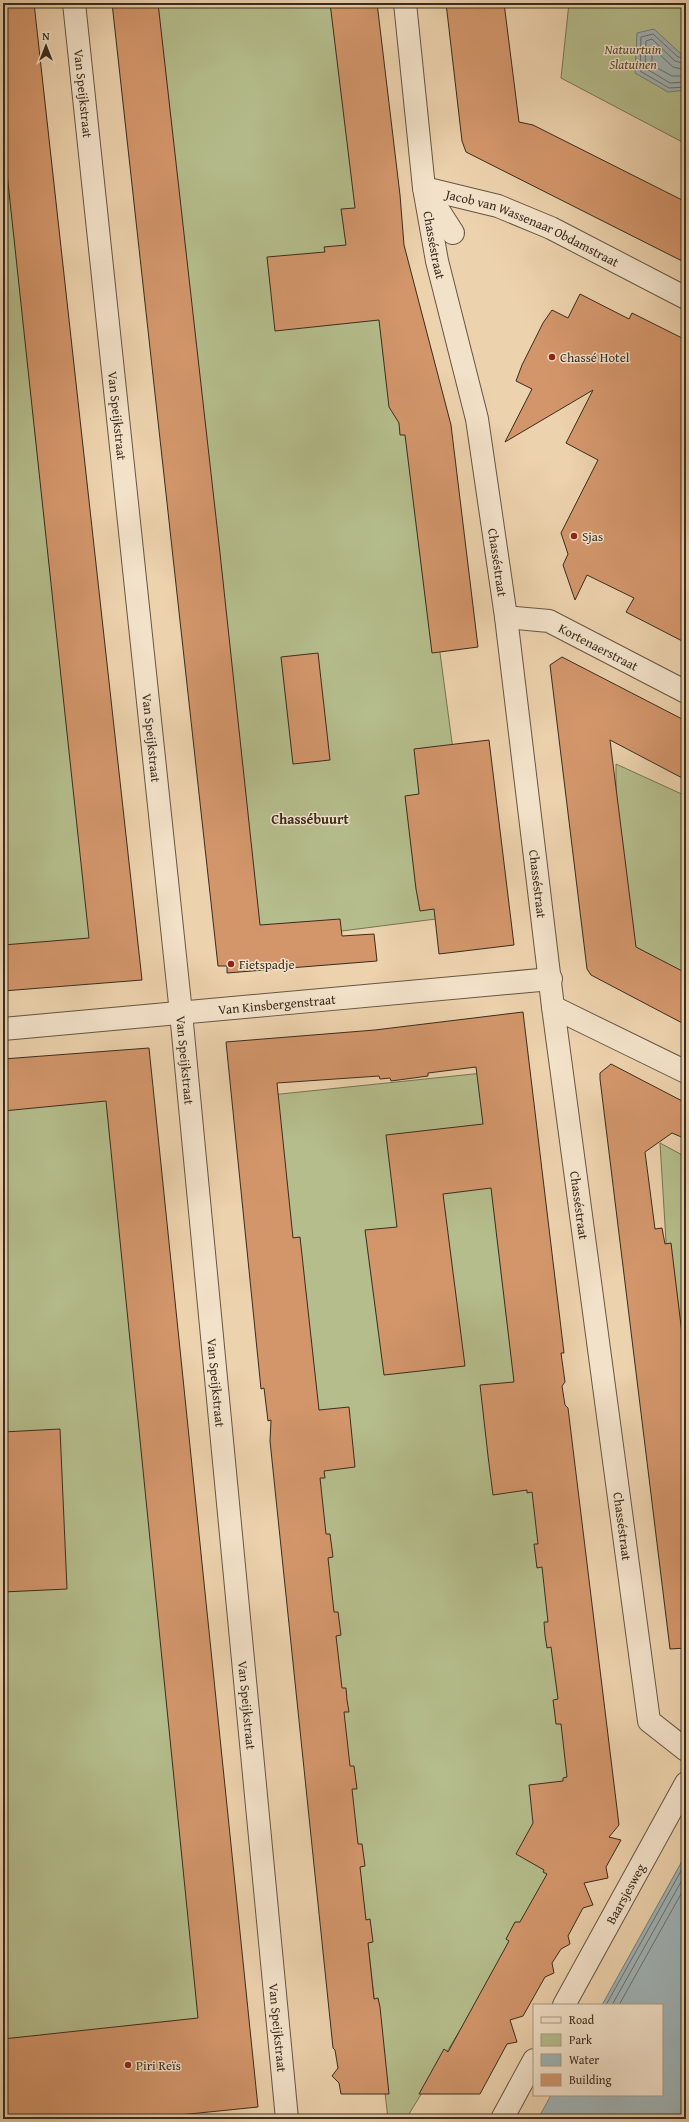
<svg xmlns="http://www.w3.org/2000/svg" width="689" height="2122" viewBox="0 0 689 2122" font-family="'Gentium Book Plus',serif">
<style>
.green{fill:#b5bd8c;stroke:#777455}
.water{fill:#9fb4b7;stroke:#767e7a}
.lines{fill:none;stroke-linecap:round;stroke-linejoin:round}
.shore{stroke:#6c706a;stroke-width:1}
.building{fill:#d3966b;stroke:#392c1e}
.minor-casing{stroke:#665642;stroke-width:24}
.minor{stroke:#f3e2ca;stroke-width:22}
.poi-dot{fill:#8f2418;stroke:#f3e2ca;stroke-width:1.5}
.labels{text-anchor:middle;stroke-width:3;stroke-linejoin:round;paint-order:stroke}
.park-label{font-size:13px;font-style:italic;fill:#524934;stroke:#f3e2ca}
.street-label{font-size:13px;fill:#392c1e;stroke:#f3e2ca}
.poi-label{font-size:13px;fill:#392c1e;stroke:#f3e2ca;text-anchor:start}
.neighbourhood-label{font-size:14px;font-weight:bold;fill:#392c1e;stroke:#f3e2ca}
</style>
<rect width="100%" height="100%" fill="#ecd2ad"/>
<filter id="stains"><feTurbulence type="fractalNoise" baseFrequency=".005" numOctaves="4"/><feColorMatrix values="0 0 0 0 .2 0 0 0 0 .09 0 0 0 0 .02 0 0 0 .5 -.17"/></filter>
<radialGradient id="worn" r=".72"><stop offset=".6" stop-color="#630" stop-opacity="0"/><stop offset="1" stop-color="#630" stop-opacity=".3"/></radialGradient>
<path class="green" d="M139,3H353L475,914L232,945Z
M569,3H686V144L561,78Z
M3,36L103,945L3,959Z
M616,764L686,796V999L616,967Z
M117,1068L223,2042L3,2119V1089Z
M483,1073L581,1831L406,2119H388L271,1095Z
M660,1143L686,1157V1569Z"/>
<path class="water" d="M654,29L681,54L686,55V90L668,92L635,73L637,33Z
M686,1854V2119H538L551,2095H662V2005H602Z"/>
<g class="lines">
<path class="shore" d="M686,58L678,57L653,34L641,37L640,71L669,88L686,87
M686,64L675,61L652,39L646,41L645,68L670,83L686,82
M686,70L673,67L655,50L652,51V65L672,76H686
M606,2005L686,1862
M612,2005L686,1873
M619,2005L686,1885"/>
</g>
<path class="building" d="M3,3H34L142,980L3,991V945L89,938L3,136Z
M112,3H158L220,553L260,925L340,919L342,936L374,934L377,961L227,973V966H218Z
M330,3H377L400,195L404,245L451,425L478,647L432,653L405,435H400L399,423L389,407L379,320L275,331L267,257L325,252L324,247L346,245L341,209L355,208Z
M446,3H504L519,122L533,125L686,202V263L466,152L462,141Z
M580,294L629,319L632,313L686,340V643L626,612L634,598L587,575L575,600L563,565L568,554L561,533L598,460L566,443L593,390L505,442L532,389L516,381L522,365L543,323L552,310L568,318Z
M318,653L330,760L293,764L281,657Z
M562,657L686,721V780L610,740L636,947L686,973V1025L591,975L587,969L550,665Z
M489,740L514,945L439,954L434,909L420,911L416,889L405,796L419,794L414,749Z
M523,1012L564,1353H561L565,1382L562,1386L565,1405L568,1408L619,1825L609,1837L621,1840L606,1867L608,1878L584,1883L593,1905L583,1908L568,1936L570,1944L561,1949L552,1963L554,1973L545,1977L523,2016L510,2020L517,2042L507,2044L480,2094H419L444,2049L448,2052L509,1941L506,1939L515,1922H520L547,1874L543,1872L544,1870L516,1854L533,1823L529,1785L563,1781V1778L567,1777L561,1724H556L553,1700L558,1699L551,1647L547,1648L545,1635L544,1622H548L542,1567L537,1568L534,1544H538L532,1492L527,1493V1490L493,1495L488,1456L480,1385L514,1382L491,1188L443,1194L465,1366L384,1375L365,1230L397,1227L386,1135L483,1124L476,1067L428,1073V1076L391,1081L390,1078L380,1079L379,1076L277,1083L293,1238L300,1237L319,1410L349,1407L355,1467L324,1471L325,1478H320L326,1534H330L333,1557L328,1558L334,1612H338L341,1635L336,1636L342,1688H346L347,1700L349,1712H344L350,1766H354L357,1789H352L358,1844H362L365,1866L360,1867L366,1920L370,1919L373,1942L368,1943L374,1999L378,1998L380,2007L389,2094H341L339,2083L332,2076L338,2068L335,2050L333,2048L270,1441L271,1420L268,1421L264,1388L261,1389L226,1042L375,1030Z
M149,1048L258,2107L140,2119H3V2039L198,2018L106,1101L3,1111V1059Z
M611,1064L686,1103V1139L672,1133L645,1152L655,1229L662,1228L665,1244L671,1243L683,1342H686V1648L670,1649L600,1079V1073Z
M60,1429L67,1589L3,1592V1432Z"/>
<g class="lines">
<g class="minor-casing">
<g id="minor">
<path id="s1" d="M74,3L181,1013L287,2119"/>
<path id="s2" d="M405,3L424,188L437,261L477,419L506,617L553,1007L649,1721L686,1750"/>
<path id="s3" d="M424,188L498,206L551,228L686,298"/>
<path d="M430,197L453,233"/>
<path id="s4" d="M506,617L549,621L686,692"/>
<path d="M553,1007L686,1072"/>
<path id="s5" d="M3,1029L551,979"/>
<path id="s6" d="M564,2005L686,1783"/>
<path d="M502,2119L534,2060"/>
</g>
</g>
<use href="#minor" class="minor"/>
</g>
<g class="poi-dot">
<circle cx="552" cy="357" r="4"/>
<circle cx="574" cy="536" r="4"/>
<circle cx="231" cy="964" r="4"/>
<circle cx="128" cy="2065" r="4"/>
</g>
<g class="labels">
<g class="park-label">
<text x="633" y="54">Natuurtuin<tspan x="633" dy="15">Slatuinen</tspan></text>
</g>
<g class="street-label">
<text dy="5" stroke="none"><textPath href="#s1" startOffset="91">Van Speijkstraat</textPath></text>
<text dy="5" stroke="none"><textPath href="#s3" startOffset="116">Jacob van Wassenaar Obdamstraat</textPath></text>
<text dy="5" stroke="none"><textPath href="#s2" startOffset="244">Chasséstraat</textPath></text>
<text dy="5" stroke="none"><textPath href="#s1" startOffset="415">Van Speijkstraat</textPath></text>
<text dy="5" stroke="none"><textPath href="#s2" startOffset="568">Chasséstraat</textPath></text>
<text dy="5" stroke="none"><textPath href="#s4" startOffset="99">Kortenaerstraat</textPath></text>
<text dy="5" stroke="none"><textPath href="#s1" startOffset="739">Van Speijkstraat</textPath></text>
<text dy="5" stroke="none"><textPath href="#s2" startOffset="892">Chasséstraat</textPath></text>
<text dy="5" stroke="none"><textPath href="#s5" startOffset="275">Van Kinsbergenstraat</textPath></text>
<text dy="5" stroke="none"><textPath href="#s1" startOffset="1063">Van Speijkstraat</textPath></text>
<text dy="5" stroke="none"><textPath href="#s2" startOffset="1216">Chasséstraat</textPath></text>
<text dy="5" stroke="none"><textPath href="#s1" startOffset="1387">Van Speijkstraat</textPath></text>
<text dy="5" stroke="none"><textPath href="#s2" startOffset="1540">Chasséstraat</textPath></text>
<text dy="5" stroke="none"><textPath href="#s1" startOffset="1711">Van Speijkstraat</textPath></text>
<text dy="5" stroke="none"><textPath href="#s6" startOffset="127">Baarsjesweg</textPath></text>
<text dy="5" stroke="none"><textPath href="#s1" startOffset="2035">Van Speijkstraat</textPath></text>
</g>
<g class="poi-label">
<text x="560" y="362">Chassé Hotel</text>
<text x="582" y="541">Sjas</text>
<text x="239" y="969">Fietspadje</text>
<text x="136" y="2070">Piri Reïs</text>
</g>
<g class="neighbourhood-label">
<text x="310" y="824">Chassébuurt</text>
</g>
</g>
<rect width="689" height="2122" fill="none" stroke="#ecd2ad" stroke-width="16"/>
<rect x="4" y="4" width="681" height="2114" fill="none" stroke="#392c1e" stroke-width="2"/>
<rect x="8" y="8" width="673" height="2106" fill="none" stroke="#392c1e"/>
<rect x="533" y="2004" width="130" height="92" fill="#f3e2ca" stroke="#a99985"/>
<rect x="541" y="2017" width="20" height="6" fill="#f3e2ca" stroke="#a99985"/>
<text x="569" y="2024" font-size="12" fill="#392c1e">Road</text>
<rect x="541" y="2034" width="20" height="12" fill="#b5bd8c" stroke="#a99985"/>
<text x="569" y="2044" font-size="12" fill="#392c1e">Park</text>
<rect x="541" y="2054" width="20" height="12" fill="#9fb4b7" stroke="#a99985"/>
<text x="569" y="2064" font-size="12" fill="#392c1e">Water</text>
<rect x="541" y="2074" width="20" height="12" fill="#d3966b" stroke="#a99985"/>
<text x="569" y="2084" font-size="12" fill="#392c1e">Building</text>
<g transform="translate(46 46)" stroke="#f3e2ca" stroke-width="3" paint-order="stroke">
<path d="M0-3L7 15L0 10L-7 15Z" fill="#392c1e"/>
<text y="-6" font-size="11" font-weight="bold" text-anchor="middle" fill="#392c1e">N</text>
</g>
<rect width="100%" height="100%" filter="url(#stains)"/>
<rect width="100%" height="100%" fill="url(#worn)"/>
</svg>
